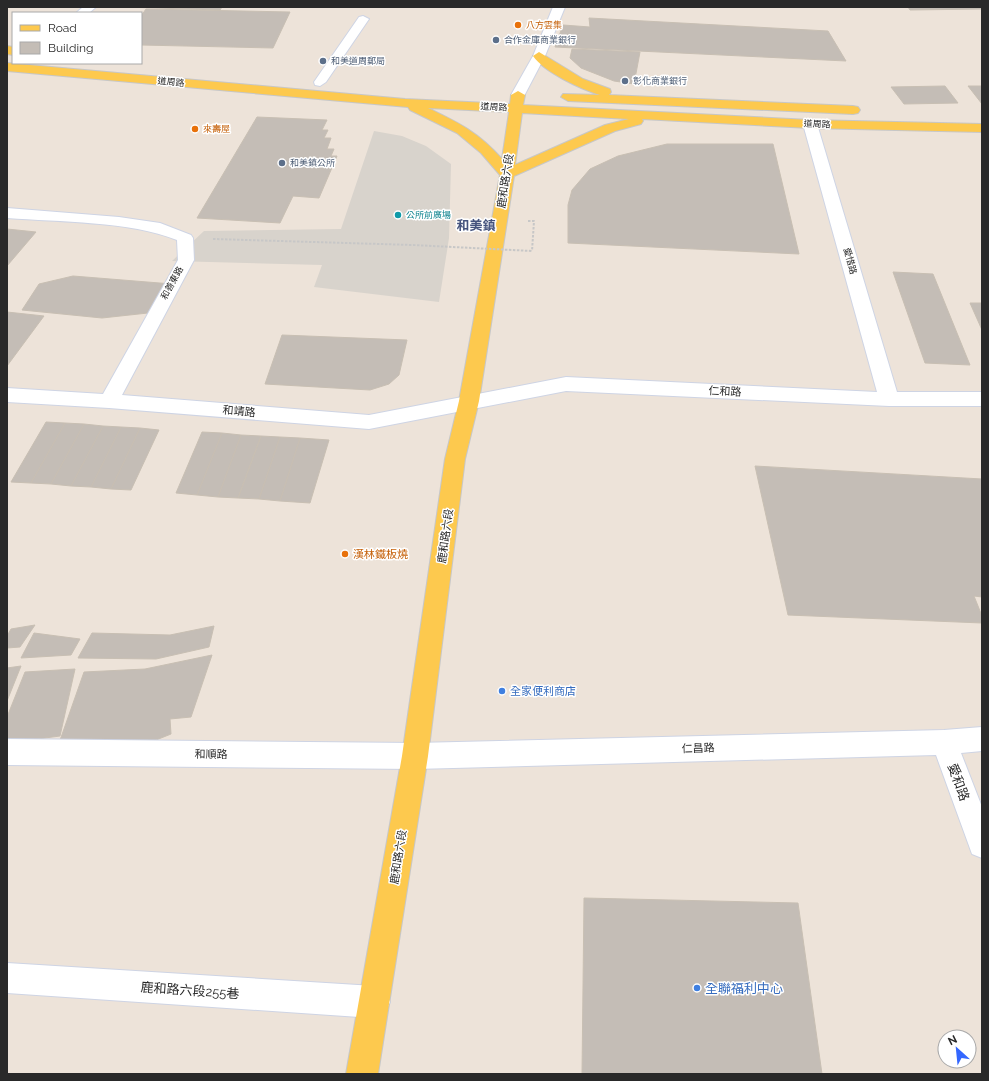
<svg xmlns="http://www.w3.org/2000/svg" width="989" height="1081" viewBox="0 0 989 1081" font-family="Raleway,'Noto Sans TC',sans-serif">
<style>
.plaza{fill:#d8d3cc}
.building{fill:#c4bdb6;stroke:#c8bfb3}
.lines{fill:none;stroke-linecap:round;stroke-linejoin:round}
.minor-casing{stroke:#ced4e4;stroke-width:2}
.major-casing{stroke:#c7c7c7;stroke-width:2}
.path{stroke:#c7c7c7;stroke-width:2;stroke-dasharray:2.5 1.5;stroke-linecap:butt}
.minor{fill:#fff;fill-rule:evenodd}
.major{fill:#fdc94e;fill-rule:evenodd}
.path-bridge{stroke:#c7c7c7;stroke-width:2;stroke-dasharray:2.5 1.5;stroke-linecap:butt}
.food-dot{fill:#e8710a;stroke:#fff;stroke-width:1.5}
.service-dot{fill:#5c6f8a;stroke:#fff;stroke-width:1.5}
.culture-dot{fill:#0f9aa8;stroke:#fff;stroke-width:1.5}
.shop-dot{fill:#3f7fe0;stroke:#fff;stroke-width:1.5}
.labels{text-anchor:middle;stroke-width:3;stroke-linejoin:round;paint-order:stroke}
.far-food-label{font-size:9px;fill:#c56008;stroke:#fff;text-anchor:start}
.far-service-label{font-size:9px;fill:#4e5e75;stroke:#fff;text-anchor:start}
.far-street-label{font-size:9px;fill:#292929;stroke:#fff}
.far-culture-label{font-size:9px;fill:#0d838f;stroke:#fff;text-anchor:start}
.street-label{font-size:11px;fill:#292929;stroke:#fff}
.food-label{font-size:11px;fill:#c56008;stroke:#fff;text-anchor:start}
.shop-label{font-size:11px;fill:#366cbe;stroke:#fff;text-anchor:start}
.far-district-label{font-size:13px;font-weight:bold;fill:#45537d;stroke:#fff}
.near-street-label{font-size:13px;fill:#292929;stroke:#fff}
.near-shop-label{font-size:13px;fill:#366cbe;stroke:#fff;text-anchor:start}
</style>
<rect width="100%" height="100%" fill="#ede3d9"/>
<path class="plaza" d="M374,131L402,136L426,146L451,164L449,238L439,302L314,287L322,265L172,261L204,231L341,229Z"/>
<path class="building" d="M124,7H222L220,10Z
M908,7H982V9L910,10Z
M146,9L290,12L273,48L141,45V16Z
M589,18L828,31L846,61L555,47L563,25L590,27Z
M572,49L640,52L634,84L614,81L581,68L570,58Z
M945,86L958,103L904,104L891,87Z
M968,86H982V104Z
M257,117L327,120L322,130H328L324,138H331L327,149H334L331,156H337L319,198L293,196L280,223L197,218Z
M667,144H773L799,254L568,243V205L572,190L590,169L618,156Z
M7,229L36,232L7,266Z
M893,272L933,274L970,365L925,363Z
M73,276L172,284L157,312L102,318L22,310L39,284Z
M970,303H982V330Z
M7,312L44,316L7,366Z
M282,335L407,340L399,375L389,384L370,390L265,384Z
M46,422L65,423L31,483L11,482Z
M65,423L84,424L51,484L31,483Z
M84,424L103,426L71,486L51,484Z
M103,426L121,427L91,487L71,486Z
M121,427L140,428L111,489L91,487Z
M140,428L159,430L131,490L111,489Z
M202,432L222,433L197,495L176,493Z
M222,433L241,435L218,497L197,495Z
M241,435L261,436L238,498L218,497Z
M261,436L280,437L259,499L238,498Z
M280,437L300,438L280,501L259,499Z
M300,438L329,440L310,503L280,501Z
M755,466L982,479V597L974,596L982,616V623L788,615Z
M35,625L20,647L7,648V636L11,629Z
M214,626L209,647L156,659L78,658L92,633L170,635Z
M34,633L80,639L71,655L21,658Z
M212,655L191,717L170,719L171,734L141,746H58L84,672L145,669Z
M21,666L7,701V668Z
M75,669L60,736L7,743V717L25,672Z
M584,898L798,903L822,1074H582Z"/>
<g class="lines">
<g class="minor-casing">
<path id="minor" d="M83,7H96L89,13H76Z
M553,7H565L545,56L523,98H513L511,95L533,56Z
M363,16L369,19L326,82L320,86L315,85L314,82L359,17Z
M810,120L815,121L817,124L897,392H982V406H889L566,391L369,429L109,408L7,402V388L103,394L178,260L177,240C129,221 60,222 7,218V208L119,217L160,223L191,235L193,238L194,260L122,395L369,415L566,377L877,392L803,124L805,121Z
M982,727V751L961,753L982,807V858L972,854L936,755L415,769L7,765V739L415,743L944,730Z
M7,963L374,986L385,991L390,1002L385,1013L374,1018L7,993Z"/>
</g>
<g class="major-casing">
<path id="major" d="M7,46L13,47V55L7,54Z
M539,52L583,79L610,89L611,92L609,95L853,106L858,107L860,110L858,113L853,114L568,101L561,97L563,94L600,95C581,89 544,72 533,56Z
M7,63L405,99L510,104L511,95L518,91L525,95L523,105L810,120L982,124V132L810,128L642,119L643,121L641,124L615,131L514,176L479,401L465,459L428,756L378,1074H346L402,756L445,459L459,401L500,175L481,153L457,133L410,110L408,107L7,71ZM428,108L509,112L502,159C478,132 459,123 428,108ZM522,113L629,119L605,125L515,165Z"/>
</g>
<path class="path" d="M528,221H534L532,251
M213,239L413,245"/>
<use href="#minor" class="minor"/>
<use href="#major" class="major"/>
<path class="path-bridge" d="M413,245L532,251"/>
</g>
<g class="food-dot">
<circle cx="518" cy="25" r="4"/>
<circle cx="195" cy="129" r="4"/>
<circle cx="345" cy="554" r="4"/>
</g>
<g class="service-dot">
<circle cx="496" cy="40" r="4"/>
<circle cx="323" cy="61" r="4"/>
<circle cx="625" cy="81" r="4"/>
<circle cx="282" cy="163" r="4"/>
</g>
<circle class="culture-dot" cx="398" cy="215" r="4"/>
<g class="shop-dot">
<circle cx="502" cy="691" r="4"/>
<circle cx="697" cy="988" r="4"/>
</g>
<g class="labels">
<g class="far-food-label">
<text x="526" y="28">八方雲集</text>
<text x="203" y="132">來壽屋</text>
</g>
<g class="far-service-label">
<text x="504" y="43">合作金庫商業銀行</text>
<text x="331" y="64">和美道周郵局</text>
<text x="633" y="84">彰化商業銀行</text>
<text x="290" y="166">和美鎮公所</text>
</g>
<g class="far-street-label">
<text transform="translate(171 82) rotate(5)" y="3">道周路</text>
<text transform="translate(494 107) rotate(3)" y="3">道周路</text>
<text transform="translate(817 124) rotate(2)" y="3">道周路</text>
<text transform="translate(850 261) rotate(74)" y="3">愛惜路</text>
<text transform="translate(172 283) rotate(-61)" y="3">和善東路</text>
</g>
<g class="far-culture-label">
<text x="406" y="218">公所前廣場</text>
</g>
<g class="street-label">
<text transform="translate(505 181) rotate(-81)" y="4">鹿和路六段</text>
<text transform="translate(725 391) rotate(3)" y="4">仁和路</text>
<text transform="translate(239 411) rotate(5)" y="4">和靖路</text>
<text transform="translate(445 536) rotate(-82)" y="4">鹿和路六段</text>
<text transform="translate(698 748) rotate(-2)" y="4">仁昌路</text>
<text transform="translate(211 754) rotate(1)" y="4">和順路</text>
<text transform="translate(398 857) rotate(-81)" y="4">鹿和路六段</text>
</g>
<g class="food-label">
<text x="353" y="558">漢林鐵板燒</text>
</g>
<g class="shop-label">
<text x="510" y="695">全家便利商店</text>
</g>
<g class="far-district-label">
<text x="476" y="230">和美鎮</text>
</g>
<g class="near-street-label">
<text transform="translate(959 782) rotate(70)" y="5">愛和路</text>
<text transform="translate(190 990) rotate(4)" y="5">鹿和路六段255巷</text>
</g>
<g class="near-shop-label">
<text x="705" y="993">全聯福利中心</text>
</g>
</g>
<rect width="989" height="1081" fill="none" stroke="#292929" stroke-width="16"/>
<rect x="12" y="12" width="130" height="52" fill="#ffffff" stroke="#a9a9a9"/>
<rect x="20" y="25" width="20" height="6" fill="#fdc94e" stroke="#a9a9a9"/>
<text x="48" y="32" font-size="12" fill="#292929">Road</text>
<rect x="20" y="42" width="20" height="12" fill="#c4bdb6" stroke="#a9a9a9"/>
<text x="48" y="52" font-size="12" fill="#292929">Building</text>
<g transform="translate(957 1049) rotate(333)"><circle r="19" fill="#ffffff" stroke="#a9a9a9"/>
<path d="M0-3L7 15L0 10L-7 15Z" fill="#3467ff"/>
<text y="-6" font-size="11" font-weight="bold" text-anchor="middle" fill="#292929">N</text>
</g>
</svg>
